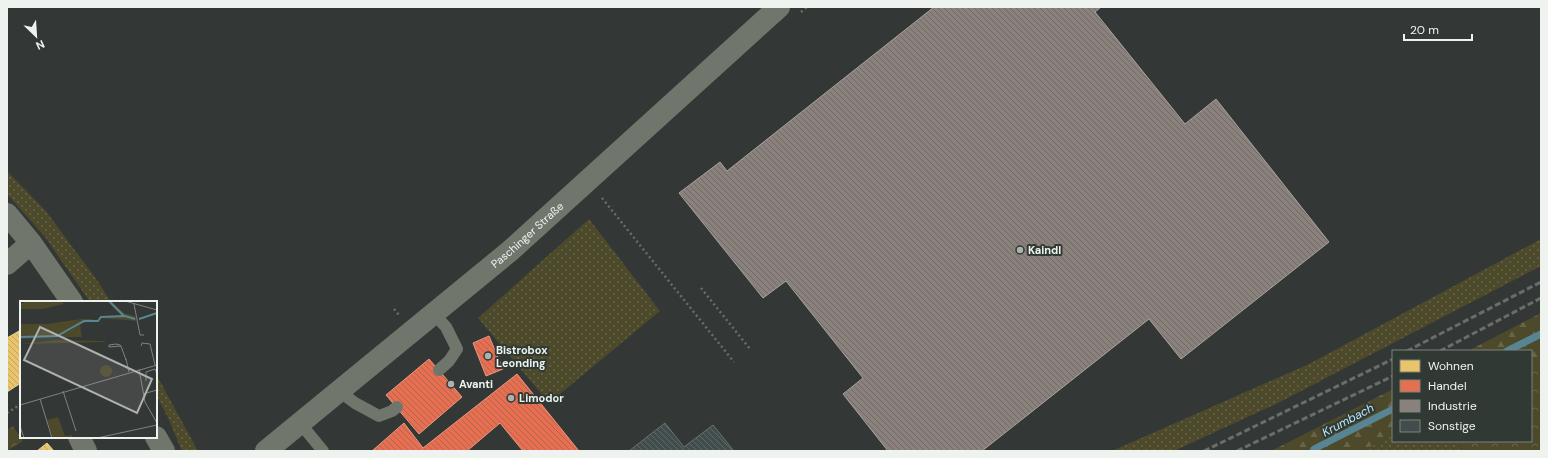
<svg xmlns="http://www.w3.org/2000/svg" width="1548" height="458" viewBox="0 0 1548 458" font-family="'DM Sans',sans-serif">
<style>
.grass{fill:url(#grass-dots)}
.forest{fill:url(#forest-firs)}
.park{fill:url(#park-crowns)}
.homes{fill:url(#homes-back-hatch);stroke:#ead292}
.shops{fill:url(#shops-back-hatch);stroke:#e99781}
.industry{fill:url(#industry-back-hatch);stroke:#a8a39f}
.lines{fill:none;stroke-linecap:round;stroke-linejoin:round}
.stream{stroke:#588594;stroke-width:7}
.building{fill:url(#building-back-hatch);stroke:#6c6f6e}
.path{stroke:#696e67;stroke-width:2.5;stroke-dasharray:2 3;stroke-linecap:butt}
.service{stroke:#70766b;stroke-width:12}
.minor{stroke:#70766b;stroke-width:22}
.tertiary{stroke:#70766b;stroke-width:22}
.rail{stroke:#6a6e6a;stroke-width:3;stroke-dasharray:6 3;stroke-linecap:butt}
.poi-dot{fill:#adb1af;stroke:#313934;stroke-width:1.5}
.labels{text-anchor:middle;stroke-width:4;stroke-linejoin:round;paint-order:stroke}
.street-label{font-size:11px;fill:#eef3f0;stroke:#313934}
.poi-label{font-size:11px;font-weight:bold;fill:#eef3f0;stroke:#313934;text-anchor:start}
.water-label{font-size:12px;font-style:italic;fill:#bbeafa;stroke:#313934}
.inset-river{fill:none;stroke:#588594;stroke-width:2}
.inset-road{fill:none;stroke:#7e8280;stroke-width:1}
.view{fill:#adb1af;fill-opacity:0.15;stroke:#adb1af;stroke-width:2}
.inset-edge{fill:none;stroke:#eef3f0;stroke-width:2}
</style>
<defs>
<pattern id="grass-dots" width="8" height="8" patternUnits="userSpaceOnUse"><rect width="8" height="8" fill="#4d492b"/><path d="M2 2h.1M6 6h.1" fill="none" stroke="#67644a" stroke-width="1.8" stroke-linecap="round"/></pattern>
<pattern id="forest-firs" width="22" height="20" patternUnits="userSpaceOnUse"><rect width="22" height="20" fill="#4d492b"/><path d="M5 1l3.5 6h-7zM16 11l3.5 6h-7z" fill="#67644a"/></pattern>
<pattern id="park-crowns" width="20" height="18" patternUnits="userSpaceOnUse"><rect width="20" height="18" fill="#4d492b"/><path d="M2 6a3 3 0 1 1 6 0M12 15a3 3 0 1 1 6 0" fill="none" stroke="#67644a"/></pattern>
<pattern id="homes-back-hatch" width="6" height="6" patternUnits="userSpaceOnUse"><rect width="6" height="6" fill="#e9c46a"/><path d="M-1 5l2 2M0 0l6 6M5-1l2 2" fill="none" stroke="#c0a562"/></pattern>
<pattern id="shops-back-hatch" width="6" height="6" patternUnits="userSpaceOnUse"><rect width="6" height="6" fill="#e76f51"/><path d="M-1 5l2 2M0 0l6 6M5-1l2 2" fill="none" stroke="#b7644e"/></pattern>
<pattern id="industry-back-hatch" width="6" height="6" patternUnits="userSpaceOnUse"><rect width="6" height="6" fill="#8a817c"/><path d="M-1 5l2 2M0 0l6 6M5-1l2 2" fill="none" stroke="#6f6b67"/></pattern>
<pattern id="building-back-hatch" width="6" height="6" patternUnits="userSpaceOnUse"><rect width="6" height="6" fill="#414d4c"/><path d="M-1 5l2 2M0 0l6 6M5-1l2 2" fill="none" stroke="#5d6766"/></pattern>
</defs>
<rect width="100%" height="100%" fill="#333735"/>
<path class="grass" d="M7,171L45,210L97,280L111,302H90L45,237L7,194Z
M589,219L660,311L549,403L478,318Z
M1541,239V266L1278,403L1174,451H1112L1309,364Z
M156,374L198,451H182L181,449L170,422L156,394Z
M1393,435V441H1458L1463,451H1361Z"/>
<path class="forest" d="M1541,313V359L1531,365V351H1468Z
M1393,389V435L1361,451H1271Z"/>
<path class="park" d="M1541,359V451H1463L1458,441H1531V365Z
M13,426L23,441L7,451V430Z"/>
<path class="homes" d="M19,331L21,334V383L7,392V338Z
M47,443L54,451H37Z"/>
<path class="shops" d="M489,336L503,369L486,376L473,343Z
M429,359L462,397L419,434L386,395Z
M517,374L579,451H523L500,423L467,451H372L404,423L423,448Z"/>
<path class="industry" d="M934,7H1101L1095,12L1185,124L1216,99L1329,242L1181,359L1149,319L982,451H888L843,394L863,378L786,281L763,298L679,193L720,162L727,171Z"/>
<g class="lines">
<path class="stream" d="M1507,351L1541,334
M1313,451L1314,449L1393,409"/>
</g>
<path class="building" d="M665,423L684,447L713,425L734,451H629Z"/>
<g class="lines">
<path class="path" d="M801,12L807,7
M602,198L734,362
M701,288L750,349
M394,309L399,315
M7,413L21,404"/>
<path class="service" d="M434,314L446,327L457,349L449,361L439,370
M339,391L355,403L379,416L392,411L397,407
M300,423L323,451"/>
<path class="minor" d="M7,214L31,243L72,302
M7,264L31,243
M79,437L86,451
M156,437L164,451"/>
<path class="tertiary" id="s1" d="M266,451L510,251L779,7"/>
<path class="rail" d="M1407,351L1541,282
M1440,351L1541,298
M1204,451L1393,359
M1237,451L1393,376"/>
</g>
<g class="poi-dot">
<circle cx="1020" cy="250" r="4"/>
<circle cx="488" cy="356" r="4"/>
<circle cx="451" cy="384" r="4"/>
<circle cx="511" cy="398" r="4"/>
</g>
<g class="labels">
<g class="street-label">
<text dy="4" stroke="none"><textPath href="#s1" startOffset="339">Paschinger Straße</textPath></text>
</g>
<g class="poi-label">
<text x="1028" y="254">Kaindl</text>
<text x="496" y="354">Bistrobox<tspan x="496" dy="13">Leonding</tspan></text>
<text x="459" y="388">Avanti</text>
<text x="519" y="402">Limodor</text>
</g>
<g class="water-label">
<text transform="translate(1348 420) rotate(-28)" y="4">Krumbach</text>
</g>
</g>
<g transform="translate(20 301)">
<rect width="137" height="137" fill="#333735"/>
<path d="M87,0H91L104,12L115,15L117,20L79,17L101,14ZM62,18L50,23L47,31L60,23L62,36H41L40,31L26,33V23ZM38,39L85,40V41L0,43ZM80 70a6 6 0 1 1 12 0a6 6 0 1 1-12 0Z" fill="#4d492b"/>
<path d="M62,18H74L45,30L50,23ZM40,31L41,36L0,38V34Z" fill="#4d492b"/>
<path d="M0,23H26V33L0,34Z" fill="#4d492b"/>
<path d="M8,0H40L44,3L23,8H0V3ZM38,116L45,135L52,134L53,137H33L27,119Z" fill="#4d492b"/>
<path class="inset-river" d="M89,0L104,15M119,18L137,12M0,36L37,35L64,20H78L81,16L105,15L115,18"/>
<path class="inset-road" d="M105,0L137,9M114,3L120,34H124M101,45L100,44L96,43L89,44V46L101,45L106,59M121,45L122,42L130,43L135,64M106,58L109,71M119,68L125,101L137,122M126,80V71L135,68L137,73M43,90L56,130M123,93L137,89M20,98L32,137M0,104L137,64M0,125L4,137M77,137L137,124"/>
<path class="view" d="M20,26L132,78L117,112L4,59Z"/>
<rect width="137" height="137" class="inset-edge"/>
</g>
<rect width="1548" height="458" fill="none" stroke="#eef3f0" stroke-width="16"/>
<rect x="1392" y="350" width="140" height="92" fill="#313934" stroke="#7d837f"/>
<rect x="1400" y="360" width="20" height="12" fill="#e9c46a" stroke="#7d837f"/>
<text x="1428" y="370" font-size="12" fill="#eef3f0">Wohnen</text>
<rect x="1400" y="380" width="20" height="12" fill="#e76f51" stroke="#7d837f"/>
<text x="1428" y="390" font-size="12" fill="#eef3f0">Handel</text>
<rect x="1400" y="400" width="20" height="12" fill="#8a817c" stroke="#7d837f"/>
<text x="1428" y="410" font-size="12" fill="#eef3f0">Industrie</text>
<rect x="1400" y="420" width="20" height="12" fill="#414d4c" stroke="#7d837f"/>
<text x="1428" y="430" font-size="12" fill="#eef3f0">Sonstige</text>
<g transform="translate(36 36) rotate(155)" stroke="#313934" stroke-width="3" paint-order="stroke">
<path d="M0-3L7 15L0 10L-7 15Z" fill="#eef3f0"/>
<text y="-6" font-size="11" font-weight="bold" text-anchor="middle" fill="#eef3f0">N</text>
</g>
<path d="M1404 34v6h68v-6" fill="none" stroke="#eef3f0" stroke-width="2"/>
<text x="1410" y="34" font-size="12" fill="#eef3f0" stroke="#313934" stroke-width="3" paint-order="stroke">20 m</text>
</svg>
